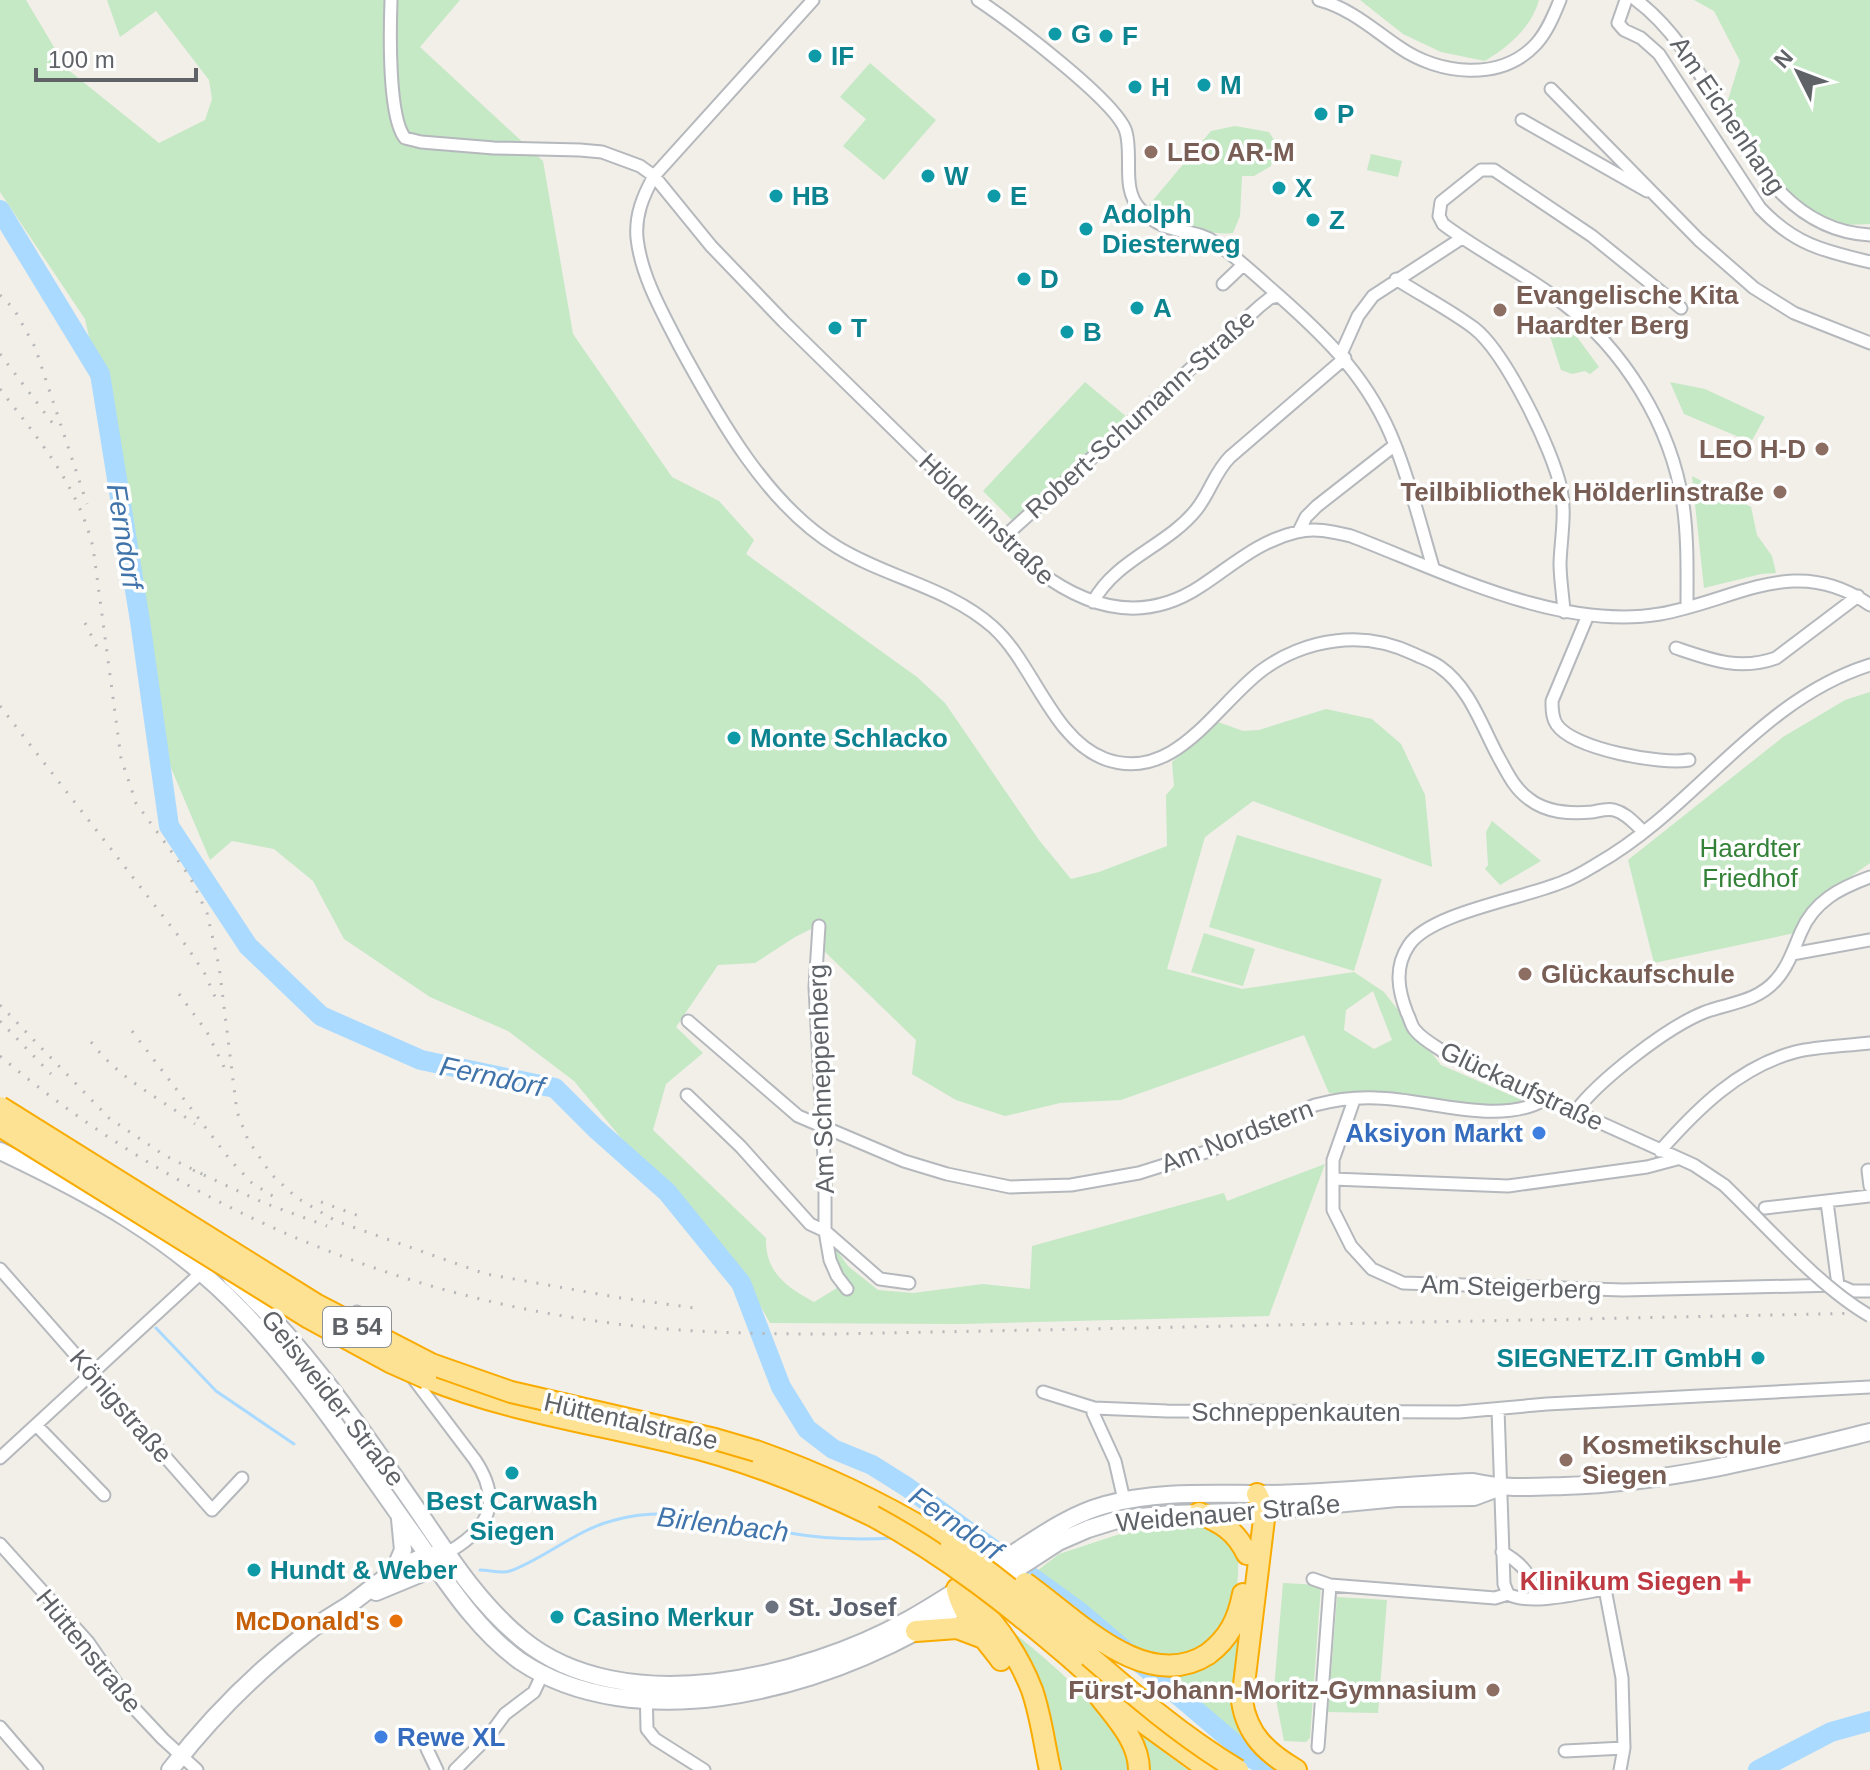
<svg xmlns="http://www.w3.org/2000/svg" width="1870" height="1770" viewBox="0 0 1870 1770" font-family="Helvetica,sans-serif">
<style>
.green{fill:#c5e8c5;fill-rule:evenodd}
.lines{fill:none;stroke-linecap:round;stroke-linejoin:round}
.stream{stroke:#aadaff;stroke-width:3}
.river{stroke:#aadaff;stroke-width:20}
.street-casing{stroke:#b5b8bc;stroke-width:15}
.secondary-casing{stroke:#b6babf;stroke-width:20}
.highway-casing{stroke:#f9ab00;stroke-width:24}
.street{stroke:#fff;stroke-width:11}
.secondary{stroke:#fff;stroke-width:16}
.highway{stroke:#fde293;stroke-width:20}
.rail{stroke:#b6b7b8;stroke-width:3;stroke-dasharray:2 10;stroke-linecap:butt}
.street-bridge-casing{stroke:#b5b8bc;stroke-width:15;stroke-linecap:butt}
.highway-bridge-casing{stroke:#f9ab00;stroke-width:24;stroke-linecap:butt}
.street-bridge{stroke:#fff;stroke-width:11}
.highway-bridge{stroke:#fde293;stroke-width:20}
.culture-dot{fill:#0f9aa8;stroke:#fff;stroke-width:3}
.education-dot{fill:#8d6e63;stroke:#fff;stroke-width:3}
.shop-dot{fill:#3f7fe0;stroke:#fff;stroke-width:3}
.health-dot{fill:#e0444e;stroke:#fff;stroke-width:3}
.worship-dot{fill:#6b7280;stroke:#fff;stroke-width:3}
.food-dot{fill:#e8710a;stroke:#fff;stroke-width:3}
.labels{text-anchor:middle;stroke-width:7;stroke-linejoin:round;paint-order:stroke}
.shield{fill:#fff;stroke:#8f9295;stroke-width:2}
.shield-label{font-size:24px;font-weight:bold;fill:#5f6368}
.culture-label{font-size:26px;font-weight:bold;fill:#0d838f;stroke:#fff;text-anchor:start}
.street-label{font-size:26px;fill:#5f6368;stroke:#fff}
.education-label{font-size:26px;font-weight:bold;fill:#785e54;stroke:#fff;text-anchor:start}
.park-label{font-size:26px;fill:#348238;stroke:#fff}
.shop-label{font-size:26px;font-weight:bold;fill:#366cbe;stroke:#fff;text-anchor:end}
.health-label{font-size:26px;font-weight:bold;fill:#be3a42;stroke:#fff;text-anchor:end}
.worship-label{font-size:26px;font-weight:bold;fill:#5b616d;stroke:#fff;text-anchor:start}
.food-label{font-size:26px;font-weight:bold;fill:#c56008;stroke:#fff;text-anchor:end}
.water-label{font-size:28px;font-style:italic;fill:#4174aa;stroke:#fff}
</style>
<rect width="100%" height="100%" fill="#f1efe8"/>
<path class="green" d="M0,0H26L67,69L159,143L205,120L212,99L209,80L156,11L120,37L107,0H460L420,47L543,161L573,334L672,477L719,501L754,540L746,554L917,677L945,703L1039,840L1071,879L1099,872L1167,846L1166,795L1174,786L1172,762L1218,722L1243,731L1259,730L1326,709L1372,719L1401,744L1425,795L1432,867L1253,801L1205,837L1167,969L1242,989L1354,972L1384,992L1441,1065L1522,1100L1502,1107L1424,1097L1329,1093L1304,1035L1121,1100L1060,1103L1005,1116L956,1100L912,1074L916,1040L822,949L813,928L795,937L755,963L718,965L676,1027L703,1053L666,1084L653,1130L766,1238C765,1273 787,1287 814,1302L837,1288L833,1245L848,1266L878,1290L913,1293L983,1284L1030,1289L1032,1246L1224,1193L1227,1201L1325,1164L1269,1316L960,1324L770,1323L761,1307L574,1081L508,1031L430,997L344,939L313,881L274,849L232,841L210,860L166,756L144,585L85,319L0,192ZM1373,991L1392,1040L1374,1049L1344,1030L1346,1010Z
M1360,0H1539C1531,28 1509,46 1485,61L1441,52L1403,34Z
M1694,0H1870V224L1845,225L1799,205L1768,168L1727,103L1740,61L1714,11Z
M870,63L936,120L884,180L843,146L866,119L840,97Z
M1235,126L1269,132L1276,143L1271,166L1254,176H1242L1240,216L1233,233C1206,236 1169,222 1149,205L1211,131Z
M1371,154L1402,161L1398,177L1367,170Z
M1566,322L1599,367L1590,374L1585,371L1572,374L1561,370L1549,333Z
M1085,382L1128,418L1012,520L983,491Z
M1670,382L1705,389L1765,417L1751,442L1684,414Z
M1692,476L1751,507L1757,535L1772,556L1776,573L1761,574L1704,588Z
M1870,692V863L1821,898L1795,933L1654,963L1628,860L1783,737L1845,700Z
M1492,821L1541,861L1500,885L1485,869L1488,865L1486,832Z
M1237,835L1382,879L1354,971L1209,927Z
M1204,933L1255,949L1243,986L1191,972Z
M1171,1527C1207,1526 1210,1524 1238,1548C1239,1582 1238,1630 1203,1646C1194,1650 1183,1658 1174,1659C1133,1662 1065,1599 1033,1574L1059,1554L1120,1534Z
M1283,1583L1321,1585L1310,1738L1306,1742L1284,1741L1274,1689Z
M1337,1597L1387,1600L1378,1713L1328,1712Z
M1005,1625C1039,1654 1131,1725 1130,1770H1058C1055,1719 1026,1672 1005,1625Z
M1237,1634L1240,1635L1233,1707L1247,1749L1166,1676C1202,1674 1214,1660 1237,1634Z
M1137,1732L1188,1770H1145Z"/>
<g class="lines">
<path class="stream" d="M156,1328L216,1391L294,1444
M952,1535L978,1537
M480,1570C489,1570 502,1574 510,1571C544,1559 577,1529 615,1520C673,1504 731,1523 789,1533C824,1539 858,1540 893,1538"/>
<path class="river" d="M0,210L100,374L140,621L169,826L248,946L321,1016L421,1060L555,1088L596,1129L667,1192L741,1283L781,1387L807,1429L833,1449L872,1465L907,1487L1080,1612L1253,1759L1275,1770
M1758,1770L1831,1732L1870,1721"/>
<g class="street-casing">
<path id="street" d="M391,0C390,29 388,117 405,138L421,142L494,148L580,150L602,152L640,166L654,176L711,246L784,322L1037,570C1088,609 1144,624 1201,586C1233,565 1258,541 1297,532C1315,527 1334,532 1351,536C1445,572 1559,631 1660,614C1735,601 1796,552 1870,605
M813,0L654,176C643,196 635,215 637,238C641,276 663,314 680,347C718,417 767,505 837,547C887,578 948,587 993,627C1034,664 1052,739 1105,759C1174,784 1215,706 1261,671C1282,655 1309,644 1335,641C1363,637 1389,642 1414,654C1422,658 1432,661 1440,667C1470,688 1482,727 1499,758C1508,774 1514,788 1529,799C1547,813 1570,814 1592,812C1599,811 1606,808 1614,810C1626,813 1634,823 1643,831
M978,0C1008,20 1118,102 1126,132C1133,156 1121,189 1140,209C1168,238 1192,226 1216,243C1238,258 1257,277 1277,294C1328,339 1370,380 1395,445C1411,485 1421,527 1433,567
M1319,0C1350,8 1374,30 1399,47C1439,75 1501,82 1536,44C1547,32 1554,15 1560,0
M1626,0L1618,23L1624,30L1641,38L1659,54L1760,208C1794,244 1823,251 1870,262
M1636,0C1725,65 1747,229 1870,235
M1551,89L1699,240L1754,288L1794,313L1870,343
M1522,120L1647,191
M1396,279C1421,295 1450,310 1474,328C1505,352 1553,450 1561,489C1566,513 1561,538 1560,563C1560,579 1563,596 1564,612
M1223,284L1243,265
M1681,308L1592,236L1494,170H1481L1441,202L1439,216L1443,224C1480,252 1522,272 1560,301C1624,349 1671,425 1683,504C1688,538 1687,573 1687,607
M1341,354L1358,316L1373,296L1462,238
M1299,531L1306,517L1317,506L1395,445
M1004,537L1260,306L1270,298L1279,296
M1093,602C1115,560 1167,546 1196,510C1210,493 1214,473 1230,457L1345,358
M1588,615L1552,701C1552,709 1552,718 1557,725C1574,749 1661,765 1689,760
M1676,648C1711,660 1740,671 1776,658L1858,596
M819,926L815,987L825,1178V1231L830,1260L837,1276L847,1289
M1792,954L1870,940
M688,1021L798,1116L904,1161L947,1174L1010,1187L1071,1185L1139,1173L1209,1151L1315,1105C1334,1100 1357,1097 1377,1098C1427,1099 1499,1126 1544,1100
M687,1095L741,1147L810,1224L825,1231L880,1279L909,1283
M1354,1100L1333,1160V1210L1351,1246L1372,1269L1403,1283L1623,1290L1838,1285L1852,1291H1870
M1575,1112C1599,1080 1667,1027 1705,1012C1729,1003 1757,1002 1776,980C1788,967 1794,948 1801,932C1814,901 1840,888 1870,877
M1660,1151C1697,1109 1739,1067 1795,1052C1819,1046 1846,1046 1870,1043
M1868,1170L1870,1186
M1333,1179L1508,1186L1647,1167L1677,1159
M1724,1185L1694,1165L1444,1052C1435,1046 1422,1039 1415,1030C1411,1026 1410,1018 1407,1013C1398,990 1394,967 1409,945C1431,912 1527,898 1565,881C1576,877 1587,870 1597,864C1696,808 1758,700 1870,665
M1827,1202L1838,1285
M1765,1208L1870,1196
M0,1269L212,1510L242,1478
M357,1312L371,1328
M410,1374L475,1460C503,1502 489,1529 447,1553
M1043,1392L1094,1408L1167,1411L1459,1412L1547,1404L1870,1387
M1094,1408L1093,1413L1115,1461L1124,1500
M1498,1409L1504,1584L1508,1594
M37,1426L104,1495
M0,1458L202,1272
M0,1544L88,1642L133,1707L163,1739L197,1770
M1502,1552C1523,1564 1532,1575 1535,1598
M1313,1579L1330,1585L1495,1598L1508,1594C1529,1606 1581,1593 1605,1589L1622,1678L1624,1748L1565,1751
M646,1684L647,1729L655,1739L704,1770
M0,1727L37,1770
M1318,1747L1330,1585
M427,1749L437,1770
M455,1770L488,1737L505,1714L534,1692L543,1673
M1620,1770L1624,1748"/>
</g>
<g class="secondary-casing">
<path id="secondary" d="M0,1151C91,1194 173,1238 243,1312C307,1379 357,1456 410,1530C443,1576 474,1628 520,1661C578,1700 654,1706 721,1697C809,1685 895,1648 970,1600
M231,1277C300,1341 354,1418 407,1495C442,1545 474,1600 522,1639C623,1722 804,1678 908,1620C944,1600 979,1576 1014,1553C1043,1534 1072,1514 1105,1505C1156,1491 1208,1494 1259,1494C1331,1494 1402,1485 1473,1482C1504,1489 1533,1487 1564,1486C1669,1483 1769,1457 1870,1432
M394,1571L403,1550L400,1519
M992,1585L1058,1542L1088,1529L1120,1519L1172,1514L1265,1511L1397,1498L1474,1497L1498,1488
M376,1592L422,1573L441,1560
M170,1770C210,1718 256,1672 308,1632C320,1622 335,1614 349,1605C377,1585 402,1559 438,1554"/>
</g>
<g class="highway-casing">
<path id="highway" d="M426,1378C508,1411 593,1423 679,1444C747,1460 811,1486 873,1516
M756,1451C825,1475 889,1506 951,1545
M1257,1494L1265,1511L1242,1701C1247,1735 1267,1753 1296,1770
M1199,1513C1222,1523 1236,1531 1247,1554
M957,1589C989,1610 1018,1654 1032,1690C1041,1716 1044,1743 1050,1770
M957,1590C964,1618 985,1638 1001,1660
M916,1631L957,1628L986,1639
M1208,1654C1229,1638 1238,1620 1243,1594
M1073,1660L1144,1723L1209,1770
M1097,1693C1114,1716 1139,1740 1139,1770"/>
</g>
<use href="#street" class="street"/>
<use href="#secondary" class="secondary"/>
<use href="#highway" class="highway"/>
<path class="rail" d="M0,295L14,309L35,347L87,504
M0,354L57,429
M0,389C39,440 77,484 93,547L121,758L136,803L190,877L207,913L219,966L237,1112L248,1140L271,1174L297,1198L336,1221L486,1274L621,1298L702,1309
M85,623L100,653
M0,706L187,947L205,974L216,999
M179,994L207,1032L225,1069
M0,1005L109,1118L164,1155L204,1175
M0,1021L51,1074
M132,1031L231,1161L252,1183L279,1200
M91,1042C119,1079 158,1097 195,1124
M0,1056C168,1198 378,1291 596,1321C676,1333 757,1334 838,1334L1870,1313
M193,1170L264,1203L327,1226
M321,1202L362,1217"/>
<g class="street-bridge-casing">
<path id="street-bridge" d="M1724,1185C1768,1227 1819,1287 1870,1316"/>
</g>
<g class="highway-bridge-casing">
<path id="highway-bridge" d="M0,1107L317,1305L431,1364L511,1392L715,1439L756,1451
M0,1126L309,1318L390,1362L426,1378
M873,1516C947,1556 1010,1606 1073,1660
M951,1545C1052,1613 1133,1707 1238,1770
M1025,1583C1075,1618 1145,1695 1208,1654"/>
</g>
<use href="#street-bridge" class="street-bridge"/>
<use href="#highway-bridge" class="highway-bridge"/>
</g>
<g class="culture-dot">
<circle cx="1055" cy="34" r="8"/>
<circle cx="1106" cy="36" r="8"/>
<circle cx="815" cy="56" r="8"/>
<circle cx="1204" cy="85" r="8"/>
<circle cx="1135" cy="87" r="8"/>
<circle cx="1321" cy="114" r="8"/>
<circle cx="928" cy="176" r="8"/>
<circle cx="1279" cy="188" r="8"/>
<circle cx="776" cy="196" r="8"/>
<circle cx="994" cy="196" r="8"/>
<circle cx="1313" cy="220" r="8"/>
<circle cx="1086" cy="229" r="8"/>
<circle cx="1024" cy="279" r="8"/>
<circle cx="1137" cy="308" r="8"/>
<circle cx="835" cy="328" r="8"/>
<circle cx="1067" cy="332" r="8"/>
<circle cx="734" cy="738" r="8"/>
<circle cx="1758" cy="1358" r="8"/>
<circle cx="512" cy="1473" r="8"/>
<circle cx="254" cy="1570" r="8"/>
<circle cx="557" cy="1617" r="8"/>
</g>
<g class="education-dot">
<circle cx="1151" cy="152" r="8"/>
<circle cx="1500" cy="310" r="8"/>
<circle cx="1822" cy="449" r="8"/>
<circle cx="1780" cy="492" r="8"/>
<circle cx="1525" cy="974" r="8"/>
<circle cx="1566" cy="1460" r="8"/>
<circle cx="1493" cy="1690" r="8"/>
</g>
<g class="shop-dot">
<circle cx="1539" cy="1133" r="8"/>
<circle cx="381" cy="1737" r="8"/>
</g>
<path class="health-dot" d="M1736 1569h8v8h8v8h-8v8h-8v-8h-8v-8h8z"/>
<circle class="worship-dot" cx="772" cy="1607" r="8"/>
<circle class="food-dot" cx="396" cy="1621" r="8"/>
<g class="labels">
<rect class="shield" x="323" y="1307" width="68" height="40" rx="6"/>
<g class="shield-label">
<text x="357" y="1335">B 54</text>
</g>
<g class="culture-label">
<text x="1071" y="43">G</text>
<text x="1122" y="45">F</text>
<text x="831" y="65">IF</text>
<text x="1220" y="94">M</text>
<text x="1151" y="96">H</text>
<text x="1337" y="123">P</text>
<text x="944" y="185">W</text>
<text x="1295" y="197">X</text>
<text x="792" y="205">HB</text>
<text x="1010" y="205">E</text>
<text x="1102" y="223">Adolph<tspan x="1102" dy="30">Diesterweg</tspan></text>
<text x="1329" y="229">Z</text>
<text x="1040" y="288">D</text>
<text x="1153" y="317">A</text>
<text x="851" y="337">T</text>
<text x="1083" y="341">B</text>
<text x="750" y="747">Monte Schlacko</text>
<text x="1742" y="1367" text-anchor="end">SIEGNETZ.IT GmbH</text>
<text x="512" y="1510" text-anchor="middle">Best Carwash<tspan x="512" dy="30">Siegen</tspan></text>
<text x="270" y="1579">Hundt &amp; Weber</text>
<text x="573" y="1626">Casino Merkur</text>
</g>
<g class="street-label">
<text transform="translate(1728 115) rotate(56)" y="9">Am Eichenhang</text>
<text transform="translate(1140 414) rotate(-42)" y="9">Robert-Schumann-Straße</text>
<text transform="translate(987 519) rotate(44)" y="9">Hölderlinstraße</text>
<text transform="translate(821 1079) rotate(-92)" y="9">Am Schneppenberg</text>
<text transform="translate(1522 1086) rotate(25)" y="9">Glückaufstraße</text>
<text transform="translate(1237 1136) rotate(-21)" y="9">Am Nordstern</text>
<text transform="translate(1511 1287) rotate(2)" y="9">Am Steigerberg</text>
<text transform="translate(333 1398) rotate(52)" y="9">Geisweider Straße</text>
<text transform="translate(121 1406) rotate(49)" y="9">Königstraße</text>
<text x="1296" y="1421">Schneppenkauten</text>
<text transform="translate(631 1421) rotate(13)" y="9">Hüttentalstraße</text>
<text transform="translate(1228 1513) rotate(-5)" y="9">Weidenauer Straße</text>
<text transform="translate(89 1651) rotate(51)" y="9">Hüttenstraße</text>
</g>
<g class="education-label">
<text x="1167" y="161">LEO AR-M</text>
<text x="1516" y="304">Evangelische Kita<tspan x="1516" dy="30">Haardter Berg</tspan></text>
<text x="1806" y="458" text-anchor="end">LEO H-D</text>
<text x="1764" y="501" text-anchor="end">Teilbibliothek Hölderlinstraße</text>
<text x="1541" y="983">Glückaufschule</text>
<text x="1582" y="1454">Kosmetikschule<tspan x="1582" dy="30">Siegen</tspan></text>
<text x="1477" y="1699" text-anchor="end">Fürst-Johann-Moritz-Gymnasium</text>
</g>
<g class="park-label">
<text x="1750" y="857">Haardter<tspan x="1750" dy="30">Friedhof</tspan></text>
</g>
<g class="shop-label">
<text x="1523" y="1142">Aksiyon Markt</text>
<text x="397" y="1746" text-anchor="start">Rewe XL</text>
</g>
<g class="health-label">
<text x="1722" y="1590">Klinikum Siegen</text>
</g>
<g class="worship-label">
<text x="788" y="1616">St. Josef</text>
</g>
<g class="food-label">
<text x="380" y="1630">McDonald's</text>
</g>
<g class="water-label">
<text transform="translate(125 536) rotate(81)" y="10">Ferndorf</text>
<text transform="translate(492 1076) rotate(12)" y="10">Ferndorf</text>
<text transform="translate(956 1523) rotate(35)" y="10">Ferndorf</text>
<text transform="translate(723 1524) rotate(7)" y="10">Birlenbach</text>
</g>
</g>
<g transform="translate(1798 72) rotate(312)" stroke="#ffffff" stroke-width="6" paint-order="stroke">
<path d="M0-6L14 30L0 20L-14 30Z" fill="#5f6368"/>
<text y="-12" font-size="22" font-weight="bold" text-anchor="middle" fill="#5f6368">N</text>
</g>
<path d="M36 68v12h160v-12" fill="none" stroke="#5f6368" stroke-width="4"/>
<text x="48" y="68" font-size="24" fill="#5f6368" stroke="#ffffff" stroke-width="6" paint-order="stroke">100 m</text>
</svg>
